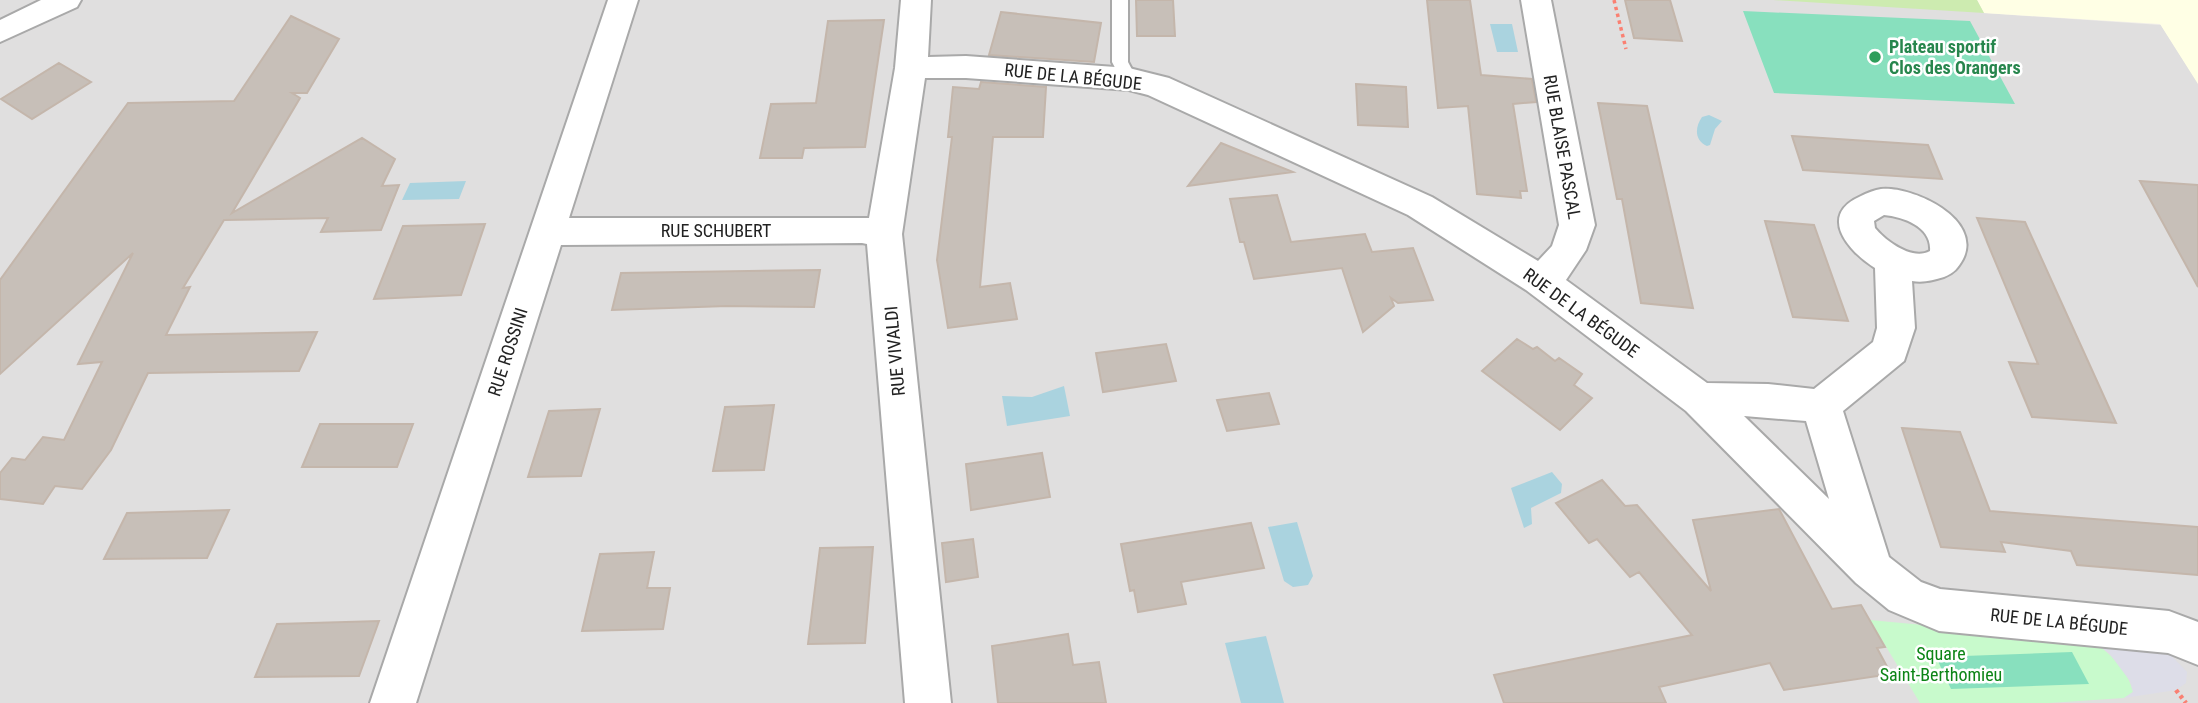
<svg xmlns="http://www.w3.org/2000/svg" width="2198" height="703" viewBox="0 0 2198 703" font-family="'Roboto Condensed',sans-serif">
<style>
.residential{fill:#e0dfdf}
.education{fill:#ffffe5}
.grass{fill:#cdebb0}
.park{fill:#c8facc}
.pitch{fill:#88e0be}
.plaza{fill:#dddde8}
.water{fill:#aad3df}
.building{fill:#c7bfb8;stroke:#c4b6ab;stroke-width:2}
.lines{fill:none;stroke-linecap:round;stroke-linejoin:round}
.service-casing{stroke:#a9a9a9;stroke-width:4}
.minor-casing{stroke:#a9a9a9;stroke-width:4}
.path-far1{stroke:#fa8072;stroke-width:3.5;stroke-dasharray:3.5 3.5;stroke-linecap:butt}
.path{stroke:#fa8072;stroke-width:4.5;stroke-dasharray:3.5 3.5;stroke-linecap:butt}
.service{fill:#fff;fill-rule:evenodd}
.minor{fill:#fff;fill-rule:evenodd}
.leisure-dot{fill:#2e9e5b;stroke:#fff;stroke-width:2.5}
.labels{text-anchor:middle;stroke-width:5;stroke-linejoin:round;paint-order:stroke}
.leisure-label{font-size:18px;font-weight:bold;fill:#27864d;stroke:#fff;text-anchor:start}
.street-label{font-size:18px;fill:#222;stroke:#fff}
.park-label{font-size:18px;fill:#0c8416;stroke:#fff}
</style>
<rect width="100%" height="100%" fill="#f2efe9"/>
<path class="residential" d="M0,0H1977L1984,13L2161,25L2198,83V703H0Z"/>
<path class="education" d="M1977,0H2198V84L2160,24L1984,13Z"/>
<path class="grass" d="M1773,0H1977L1984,13Z"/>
<path class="park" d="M1870,620L2092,641C2111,654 2127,669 2133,692L2124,698L2049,703H1920Z"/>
<path class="pitch" d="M1743,11L1970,21L2015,104L1774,93Z
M2072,652L2089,684L1951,689L1936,657Z"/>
<path class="plaza" d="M2092,641L2166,650L2187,672L2186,683L2176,690L2124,698L2133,692L2130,681L2109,653Z"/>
<path class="water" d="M1490,24H1512L1518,52H1497Z
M1709,115L1722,121L1715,129L1710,145L1707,146C1694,140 1695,127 1702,117Z
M466,181L459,199L402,200L410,183Z
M1064,386L1070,416L1007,426L1002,396L1032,397Z
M1552,472L1562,484L1561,493L1531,508L1532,524L1524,528L1511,488Z
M1297,522L1313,576L1308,585L1293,587L1284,581L1268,527Z
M1266,636L1284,703H1241L1225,643Z"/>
<path class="building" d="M1136,0H1173L1175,36H1137Z
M1427,0H1470L1481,75L1532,79L1536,102L1513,104L1527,191H1520L1521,198L1477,194L1468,106L1438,108Z
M1625,0H1670L1682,41L1634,38Z
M1001,12L1101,23L1094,62L989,55Z
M291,16L339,39L307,93H292L300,98L232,213L362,138L395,159L382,186L399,185L381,230L321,232L328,218L224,220L183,288L190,287L166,335L317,332L299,371L148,373L111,450L82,489L55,486L43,504L0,499V473L12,458L25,460L43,437L64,440L102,362L78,364L133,253L0,374V280L128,103L234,101Z
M884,20L865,147L804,148L802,158H760L771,104L816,103L828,21Z
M59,63L91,82L32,119L1,99Z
M981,82L1046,87L1043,137H993L980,287L1010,283L1017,319L948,328L937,260L952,137H948L953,87L979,89Z
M1356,84L1406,87L1408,127L1358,125Z
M1598,103L1647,106L1693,308L1641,303L1622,199H1617Z
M1792,136L1928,145L1942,179L1803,170Z
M1221,143L1293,172L1188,186Z
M2140,181L2198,185V287Z
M1277,195L1291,242L1365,234L1372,252L1413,248L1433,300L1398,303L1391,298L1394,306L1363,332L1342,268L1254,279L1244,242H1240L1230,199Z
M1977,218L2025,222L2116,423L2032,417L2009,362L2038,364Z
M1765,221L1814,225L1848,321L1793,317Z
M485,224L461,295L374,299L403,226Z
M820,270L814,307L727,306L612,310L621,273Z
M1517,339L1533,349L1537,347L1555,361L1559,358L1582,374L1574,385L1592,398L1560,430L1482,371Z
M1166,344L1176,381L1103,392L1096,353Z
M1269,393L1279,424L1227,431L1217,400Z
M774,405L764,470L713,471L725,407Z
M600,409L581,476L528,477L549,411Z
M320,424H413L397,467H302Z
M1902,428L1960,432L1990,511L2198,527V575L2077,565L2071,551L2001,542L2005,552L1941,547Z
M1042,453L1050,497L971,510L966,464Z
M1602,480L1625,506L1637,505L1711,591L1693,520L1779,509L1832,609L1861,605L1885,647L1877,648L1891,674L1784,690L1770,663L1659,687L1666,703H1504L1494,675L1692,635L1639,572L1630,577L1597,539L1589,543L1556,503Z
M229,510L207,558L104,559L127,513Z
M1251,523L1264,568L1181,582L1186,604L1138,612L1134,590L1130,591L1121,544Z
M973,539L978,577L946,582L942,543Z
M873,547L865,643L808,644L820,548Z
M654,552L647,588H670L663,629L582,631L600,554Z
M379,621L359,676L255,677L277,624Z
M1068,634L1073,665L1099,662L1106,703H998L992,646Z"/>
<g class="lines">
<g class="service-casing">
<path id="service" d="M1112,0H1128V62L1137,79L1129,84L1123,83L1112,62Z"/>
</g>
<g class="minor-casing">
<path id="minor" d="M41,0H81L77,7L0,42V20Z
M608,0H638L569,218H869L895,68L901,0H931L928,57L966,56L1129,68L1169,78L1432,197L1538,261L1552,246L1559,225L1521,0H1551L1595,225L1586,250L1566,280L1707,383L1768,384L1814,389L1873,342L1877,328L1875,268C1848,251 1817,215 1861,196C1867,193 1875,190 1881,189C1913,186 1983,219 1963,259C1958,268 1954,273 1944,277C1933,280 1924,283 1912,281L1915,328L1904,361L1843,411L1889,557L1921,582L1940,589L2169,611L2198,622V665L2168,653L1939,631L1889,610L1856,583L1686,411L1526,290L1408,215L1148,95L1129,90L966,78H925L902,234L951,703H905L867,244L862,243L561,245L416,703H370ZM1884,215C1904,217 1932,227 1930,251C1912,261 1886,241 1875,228L1874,221ZM1744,416L1806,421L1829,499Z"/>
</g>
<path class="path-far1" d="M1614,0L1626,49"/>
<path class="path" d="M2176,690L2186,703"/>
<use href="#service" class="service"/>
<use href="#minor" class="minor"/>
</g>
<circle class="leisure-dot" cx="1875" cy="57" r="7"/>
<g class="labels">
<g class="leisure-label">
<text x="1889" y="53">Plateau sportif<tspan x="1889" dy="21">Clos des Orangers</tspan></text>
</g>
<g class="street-label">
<text transform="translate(1073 77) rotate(6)" y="6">RUE DE LA BÉGUDE</text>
<text transform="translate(1562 147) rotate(80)" y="6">RUE BLAISE PASCAL</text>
<text x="716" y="237">RUE SCHUBERT</text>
<text transform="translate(1581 313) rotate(36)" y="6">RUE DE LA BÉGUDE</text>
<text transform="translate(895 351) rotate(-95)" y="6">RUE VIVALDI</text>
<text transform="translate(508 352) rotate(-72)" y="6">RUE ROSSINI</text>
<text transform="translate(2059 622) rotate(6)" y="6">RUE DE LA BÉGUDE</text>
</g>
<g class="park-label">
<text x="1941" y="660">Square<tspan x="1941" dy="21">Saint-Berthomieu</tspan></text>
</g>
</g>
</svg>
